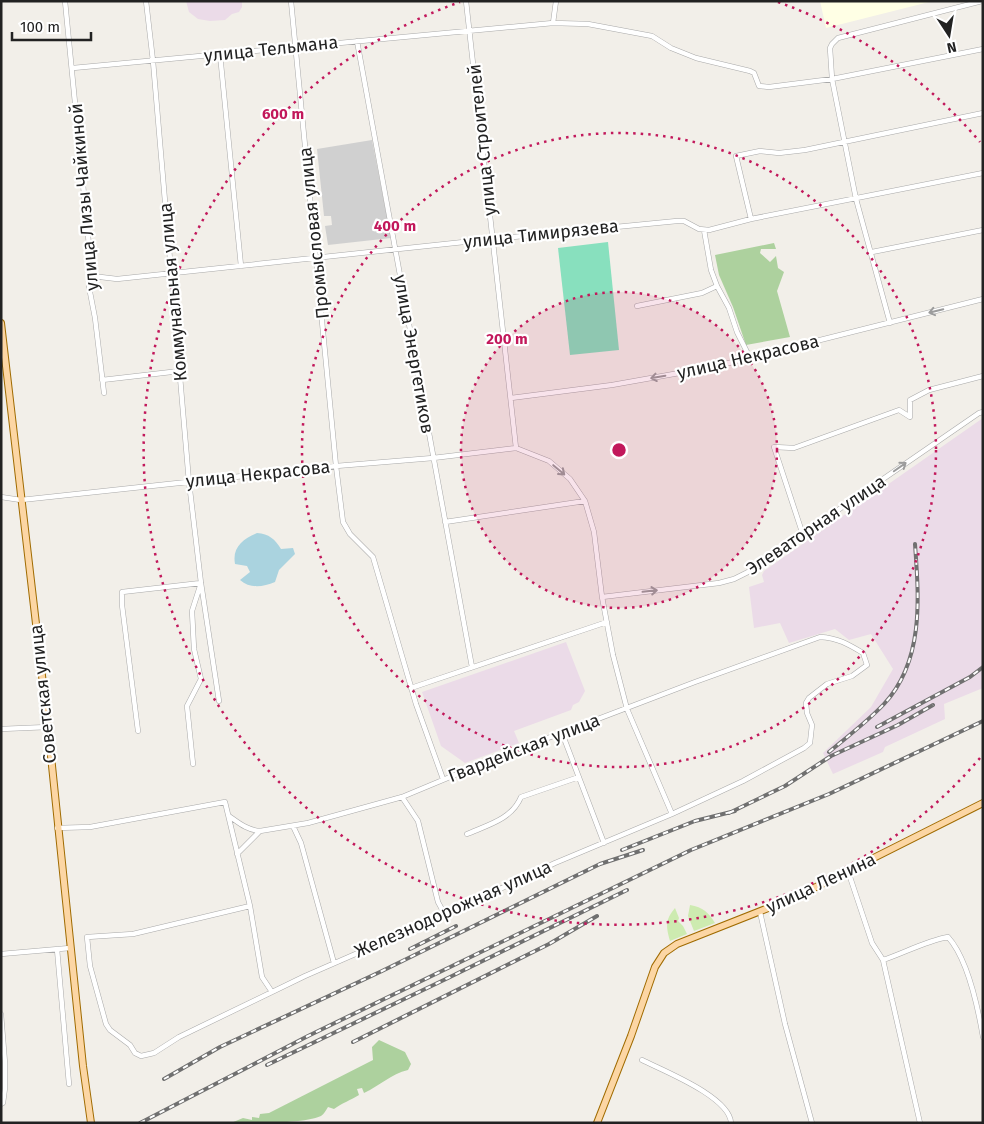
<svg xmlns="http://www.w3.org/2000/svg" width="984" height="1124" viewBox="0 0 984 1124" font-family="'Fira Sans',sans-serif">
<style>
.industrial{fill:#ebdbe8}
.education{fill:#ffffe5}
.religious{fill:#d0d0d0}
.grass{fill:#cdebb0}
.forest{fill:#add19e}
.pitch{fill:#88e0be}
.water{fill:#aad3df}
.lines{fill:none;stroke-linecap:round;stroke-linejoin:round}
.minor-casing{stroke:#a9a9a9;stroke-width:5.5}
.primary-casing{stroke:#a06b00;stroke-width:8}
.minor{stroke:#fff;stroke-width:4.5}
.primary{stroke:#fcd6a4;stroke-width:6}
.rail-casing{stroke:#707070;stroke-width:4}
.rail{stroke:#fff;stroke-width:2;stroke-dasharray:5.5;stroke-linecap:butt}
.oneway{stroke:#9c9c9c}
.ring{fill:none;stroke:#c2185b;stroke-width:2.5;stroke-dasharray:2.5 5}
.labels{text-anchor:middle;stroke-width:4.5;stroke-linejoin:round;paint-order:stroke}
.street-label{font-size:18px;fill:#222;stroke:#fff}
.centre{fill:#c2185b;stroke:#fff;stroke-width:2.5}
.ring-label{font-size:15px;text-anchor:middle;font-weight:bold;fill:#c2185b;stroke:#fff;stroke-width:4.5;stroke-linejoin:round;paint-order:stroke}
</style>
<rect width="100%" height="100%" fill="#f2efe9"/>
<path class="industrial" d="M186,1H242V7L239,12L232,14L225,20L210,21L198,19L189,12Z
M983,418V688L944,704L945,719L885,747L883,752L833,774L823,753L871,707L893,669L871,634L849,640L835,629L789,643L780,623L754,628L749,587L764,582L762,575L764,571Z
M566,642L585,691L579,702L573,705L571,710L514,731L519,743L465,763L441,746L422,692Z"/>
<path class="education" d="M820,1H933L826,28Z"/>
<path class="religious" d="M372,140L391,238L328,245L325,226L332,225L331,216H324L317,149Z"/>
<path class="grass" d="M690,905C703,907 709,913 715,923L694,931L688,916Z
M675,908L679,918L678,921L683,926L687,934L670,941C666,926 665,920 675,908Z"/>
<path class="forest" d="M774,243L776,249H761L760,253L770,262L776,256L778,268L784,272L777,291L790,337L746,345L733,307L719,275L715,255Z
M379,1040L405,1052L411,1064L408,1070C391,1074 379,1086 364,1093L362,1088L357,1089L359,1095C351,1100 342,1103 334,1109L328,1107C326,1110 324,1114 321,1116C303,1124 252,1123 231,1123L243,1118L252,1120V1117L259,1118L260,1114L269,1113L373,1060L372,1047Z"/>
<path class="pitch" d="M608,242L619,350L570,355L558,248Z"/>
<path class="water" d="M257,533C269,534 275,539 281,549L293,548L295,554L279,570L275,582C263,587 250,589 240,580L250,572L247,566L235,564C232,547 243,539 257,533Z"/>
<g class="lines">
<g class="minor-casing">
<path id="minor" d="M65,1L92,276L89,287L95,318L104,393
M146,1L153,61L189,482L201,583L219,701
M291,1L336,466L343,522L350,534L373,557L416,704L443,779
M466,1L516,448
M553,23L588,24L652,36L671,48L696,58L750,71L754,73L759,86L769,87L832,79L983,49
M357,41L472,667
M220,54L241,266
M73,68L553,23L556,1
M751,219L736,156L760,151L779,153L805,150L983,113
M704,230L711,270L717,286L729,308L737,332L750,358
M872,252L983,230
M92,276L117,279L492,239L677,221H684L699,229L709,230L751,219L983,173
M637,306L702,293L717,286
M890,323L856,199L832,79L830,48L832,44L838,38L982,1
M102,380L180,371
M511,398L612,385L713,367L983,299
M1,497L21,500L336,466L433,458L516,448L549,461L570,479L585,501L594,532L602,597L613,655L627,709L672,814
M445,522L585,501
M803,535L774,447L794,448L899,410L910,417V400L929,390L983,376
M602,597L719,583L734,579L748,572L979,413L983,412
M411,688L607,622
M1,729L48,727
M138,731L122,605V592L201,583L192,611L194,649L201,679L187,706L193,764
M562,733L604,843
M402,797L418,821L438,902L445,915
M229,816C239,823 247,830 260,831L308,823L402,797L498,757L695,682L820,637C838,638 848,644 863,653L867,665L852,676L827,684L809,698L806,703L807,713L812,725L810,743L804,748L743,781L672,814L555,863L438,918L305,976L179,1037L154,1053L141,1056L135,1053L130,1045L110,1030L106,1024L90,966L87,937L133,934L250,906
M293,826L301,843L334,963
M57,828L90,827L225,802L250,906L262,977L272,992
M467,834C488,825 512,819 521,797L579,777
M237,854L260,831
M848,871L872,943L883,960L920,1123
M760,912L785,1024L812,1123
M57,949L69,1084
M1,954L70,948
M883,960C904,953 926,941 948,937C967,958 978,1008 983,1037
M642,1060C664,1071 730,1097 731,1123
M1,1104L3,1103L5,1088V1063L1,1014"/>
</g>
<g class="primary-casing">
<path id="primary" d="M1,323L48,727L83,1066L91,1123
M597,1123L631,1036L655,967L664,953L677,944L796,897L983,803"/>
</g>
<use href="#minor" class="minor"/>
<use href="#primary" class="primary"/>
<g class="rail-casing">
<path id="rail" d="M877,727L970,677L983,667
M829,752C848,736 867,722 884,704C924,661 919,599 915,544
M729,813L785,786L831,756L898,725L933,705
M622,850L695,821L735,811
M410,949L456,926
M353,1042L549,944L597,916
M267,1065L448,978L627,890
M164,1079L220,1047L382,971L600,864L643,850
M140,1123L308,1036L691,850L829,794L983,721"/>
</g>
<use href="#rail" class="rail"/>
</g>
<defs><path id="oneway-shaft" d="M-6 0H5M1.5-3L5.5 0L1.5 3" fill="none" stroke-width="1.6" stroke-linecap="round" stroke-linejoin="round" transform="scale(1.25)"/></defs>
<g class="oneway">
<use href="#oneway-shaft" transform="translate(936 311) rotate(166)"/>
<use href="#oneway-shaft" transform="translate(658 377) rotate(170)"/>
<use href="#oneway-shaft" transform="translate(900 467) rotate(-35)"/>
<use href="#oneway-shaft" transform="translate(559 470) rotate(40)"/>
<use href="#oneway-shaft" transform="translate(650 591) rotate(-6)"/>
</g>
<circle cx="619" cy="450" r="158" fill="#c2185b" fill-opacity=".12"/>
<g class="ring">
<circle cx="619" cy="450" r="158"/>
<circle cx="619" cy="450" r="317"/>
<path d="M980 758A475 475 0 1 1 460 2M778 2A475 475 0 0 1 980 142"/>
</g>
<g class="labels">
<g class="street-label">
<text transform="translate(271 49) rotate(-6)" y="6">улица Тельмана</text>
<text transform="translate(482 140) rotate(-96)" y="6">улица Строителей</text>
<text transform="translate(84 197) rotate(-95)" y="6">улица Лизы Чайкиной</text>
<text transform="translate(314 233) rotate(-96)" y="6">Промысловая улица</text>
<text transform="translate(541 234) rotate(-6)" y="6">улица Тимирязева</text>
<text transform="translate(173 292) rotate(-95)" y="6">Коммунальная улица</text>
<text transform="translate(414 354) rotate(80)" y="6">улица Энергетиков</text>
<text transform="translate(748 357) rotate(-13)" y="6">улица Некрасова</text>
<text transform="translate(258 474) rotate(-6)" y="6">улица Некрасова</text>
<text transform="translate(816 525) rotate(-34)" y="6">Элеваторная улица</text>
<text transform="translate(43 694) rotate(-96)" y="6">Советская улица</text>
<text transform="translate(524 748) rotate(-21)" y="6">Гвардейская улица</text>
<text transform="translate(821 883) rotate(-25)" y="6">улица Ленина</text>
<text transform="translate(453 909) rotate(-24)" y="6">Железнодорожная улица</text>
</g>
</g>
<circle cx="619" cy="450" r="8" class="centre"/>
<g class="ring-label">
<text x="283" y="119">600 m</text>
<text x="395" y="231">400 m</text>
<text x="507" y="344">200 m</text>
</g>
<rect width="984" height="1124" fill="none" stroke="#222222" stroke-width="5"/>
<g transform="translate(949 35) rotate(168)" stroke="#ffffff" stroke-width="4" paint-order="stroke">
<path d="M0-4L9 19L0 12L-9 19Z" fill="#222222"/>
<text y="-8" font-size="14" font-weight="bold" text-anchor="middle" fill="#222222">N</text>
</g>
<path d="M12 32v8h79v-8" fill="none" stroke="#222222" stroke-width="2.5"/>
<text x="20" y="32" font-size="15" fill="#222222" stroke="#ffffff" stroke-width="4" paint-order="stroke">100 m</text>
</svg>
